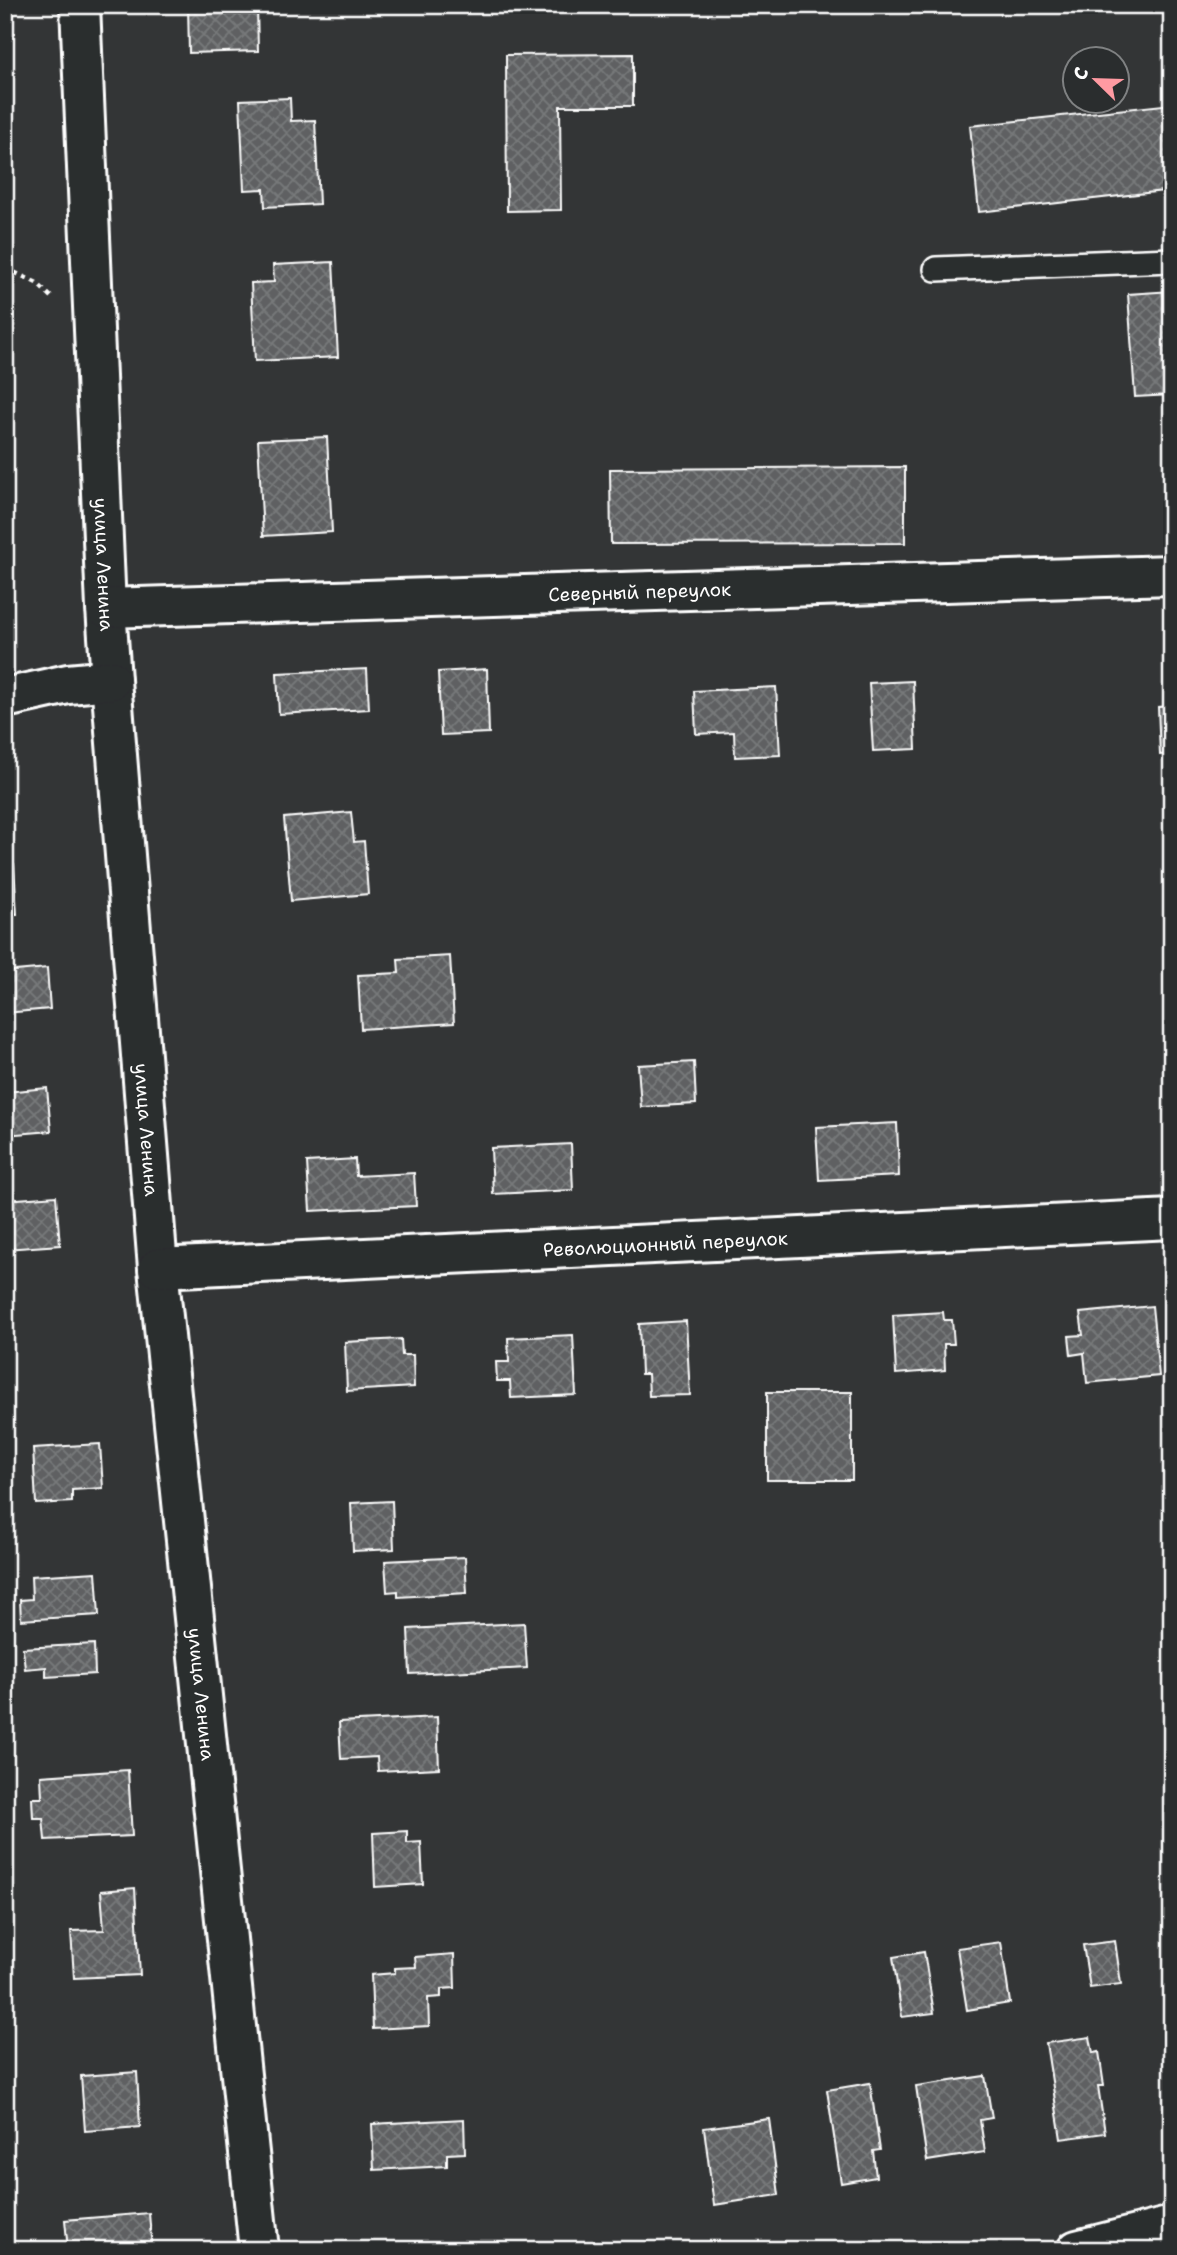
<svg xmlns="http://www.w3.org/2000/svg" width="1177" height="2255" viewBox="0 0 1177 2255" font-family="'Shantell Sans',sans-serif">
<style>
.building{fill:url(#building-cross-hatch);stroke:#fff;stroke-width:2}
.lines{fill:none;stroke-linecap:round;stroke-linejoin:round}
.service-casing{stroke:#fff;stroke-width:28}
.minor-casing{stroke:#fff;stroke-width:44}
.path{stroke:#fff;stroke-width:4.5;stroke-dasharray:5 5;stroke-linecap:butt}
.service{stroke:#2a2d2e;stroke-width:23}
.minor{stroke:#2a2d2e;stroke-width:38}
.labels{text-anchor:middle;stroke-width:6;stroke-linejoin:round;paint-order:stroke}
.street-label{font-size:19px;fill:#fff;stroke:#2a2d2e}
</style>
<defs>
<pattern id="building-cross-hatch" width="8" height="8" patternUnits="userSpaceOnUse" patternTransform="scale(1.75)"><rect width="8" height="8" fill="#5f6162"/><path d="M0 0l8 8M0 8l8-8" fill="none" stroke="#77797a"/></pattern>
</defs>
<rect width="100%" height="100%" fill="#333536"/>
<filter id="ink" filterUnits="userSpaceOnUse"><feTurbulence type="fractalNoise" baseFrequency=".0143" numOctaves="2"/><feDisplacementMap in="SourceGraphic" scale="14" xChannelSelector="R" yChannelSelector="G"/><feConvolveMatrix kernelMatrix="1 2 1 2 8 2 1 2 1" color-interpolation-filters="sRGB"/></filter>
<g filter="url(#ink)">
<path class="building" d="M188,5H257L258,51L189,53Z
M633,54V106H560L561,210L507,211L506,55Z
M290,98L291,121L315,120L319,204L265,207L264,189L244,190L240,100Z
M1172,104V190L979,212L970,126Z
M333,262L338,357L255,361L251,283L274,282L273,265Z
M1172,291V395L1135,397L1128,294Z
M327,437L332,532L263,536L258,440Z
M905,467V543L611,544L610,469Z
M367,669L369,709L279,714L277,673Z
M487,669L489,733L441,735L438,672Z
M913,681L916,749L873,751L869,683Z
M776,687L780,755L735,757L734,732L696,734L694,691Z
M1172,706V754L1160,755L1158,707Z
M351,812L354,842L364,841L368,894L291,901L284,818Z
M14,864L17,914H5V865Z
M450,956L454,1023L361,1029L358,975L399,973L398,959Z
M47,968L50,1009L5,1013V972Z
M694,1062L696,1104L641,1107L638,1065Z
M47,1088L51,1131L5,1135V1092Z
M897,1123L899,1176L819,1180L816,1127Z
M571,1144L573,1190L493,1194L491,1148Z
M355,1159L356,1176L414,1173L416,1206L310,1211L307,1162Z
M56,1196L60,1245L5,1249V1200Z
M1152,1306L1159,1376L1087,1383L1084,1353L1071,1355L1069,1336L1083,1335L1080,1313Z
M943,1312L944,1320H952L954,1344H944L945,1370L896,1374L893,1315Z
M686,1321L690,1395L649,1396L648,1374H641L639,1324Z
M573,1335L576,1395L511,1398L510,1381H497L496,1362H509L508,1338Z
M401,1339L402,1355H413L414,1387L347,1391L345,1342Z
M5,1343L9,1392L5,1393Z
M767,1392H852V1480H767Z
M100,1444L103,1488L72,1490V1502L36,1504L33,1448Z
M392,1501L394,1549L353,1551L351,1503Z
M465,1557L467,1593L398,1597V1591L387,1592L385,1561Z
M96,1572L99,1615L21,1620L20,1600L32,1599L31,1576Z
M524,1623L527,1668L410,1674L408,1629Z
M94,1644L95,1674L46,1677V1667L25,1669L23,1648Z
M437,1717L439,1768L378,1771L377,1757L341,1759L339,1722Z
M128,1770L132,1836L45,1840L43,1818H33L32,1798H42L41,1776Z
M407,1831V1843L421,1842L423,1884L375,1887L373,1833Z
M135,1888L140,1975L74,1978L71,1931L104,1930L101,1891Z
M1115,1941L1121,1984L1090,1988L1083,1945Z
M1001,1942L1010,2003L967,2010L957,1948Z
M924,1952L934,2013L902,2017L893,1957Z
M454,1954L455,1988L441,1989V1997L428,1998L429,2026L373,2029L371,1975L395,1973V1968L416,1967L415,1957Z
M1090,2037L1093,2053L1099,2052L1104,2086H1098L1105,2133L1061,2139L1046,2043Z
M137,2072L140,2127L85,2131L81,2076Z
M985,2076L992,2118L980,2120L985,2152L927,2161L916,2086Z
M870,2083L880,2150L873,2151L876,2177L841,2183L827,2090Z
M464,2119L465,2153L447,2154V2166L374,2170L372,2124Z
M769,2119L779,2195L714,2205L704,2128Z
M149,2213L152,2250H68L65,2220Z"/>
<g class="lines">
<g class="service-casing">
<path id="service" d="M936,269L1172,260"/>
</g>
<g class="minor-casing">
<g id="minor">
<path id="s1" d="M80,5L106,608L111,680L158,1268L259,2250"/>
<path id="s2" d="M106,608L1172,575"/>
<path d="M5,698L68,684L111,680"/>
<path id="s3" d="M158,1268L1172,1219"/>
<path d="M1077,2250L1172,2226"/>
</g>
</g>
<path class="path" d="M5,268L37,283L54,300"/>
<use href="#service" class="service"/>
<use href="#minor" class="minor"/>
</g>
</g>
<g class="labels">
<g class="street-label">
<text dy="7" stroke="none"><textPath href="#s1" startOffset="560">улица Ленина</textPath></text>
<text dy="7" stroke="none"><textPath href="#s2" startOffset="534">Северный переулок</textPath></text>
<text dy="7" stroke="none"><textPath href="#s1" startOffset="1127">улица Ленина</textPath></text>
<text dy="7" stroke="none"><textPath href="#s3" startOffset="508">Революционный переулок</textPath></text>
<text dy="7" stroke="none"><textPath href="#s1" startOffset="1694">улица Ленина</textPath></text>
</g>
</g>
<rect width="1177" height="2255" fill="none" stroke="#2a2d2e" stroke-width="28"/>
<rect x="14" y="14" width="1149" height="2227" fill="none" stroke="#fff" stroke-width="2.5" filter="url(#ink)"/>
<g transform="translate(1096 80) rotate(293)"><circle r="33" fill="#2a2d2e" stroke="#7f8182" stroke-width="2"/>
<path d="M0-5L12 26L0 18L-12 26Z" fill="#ff9aa2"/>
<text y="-10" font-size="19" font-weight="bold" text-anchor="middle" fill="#ffffff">С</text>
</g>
</svg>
